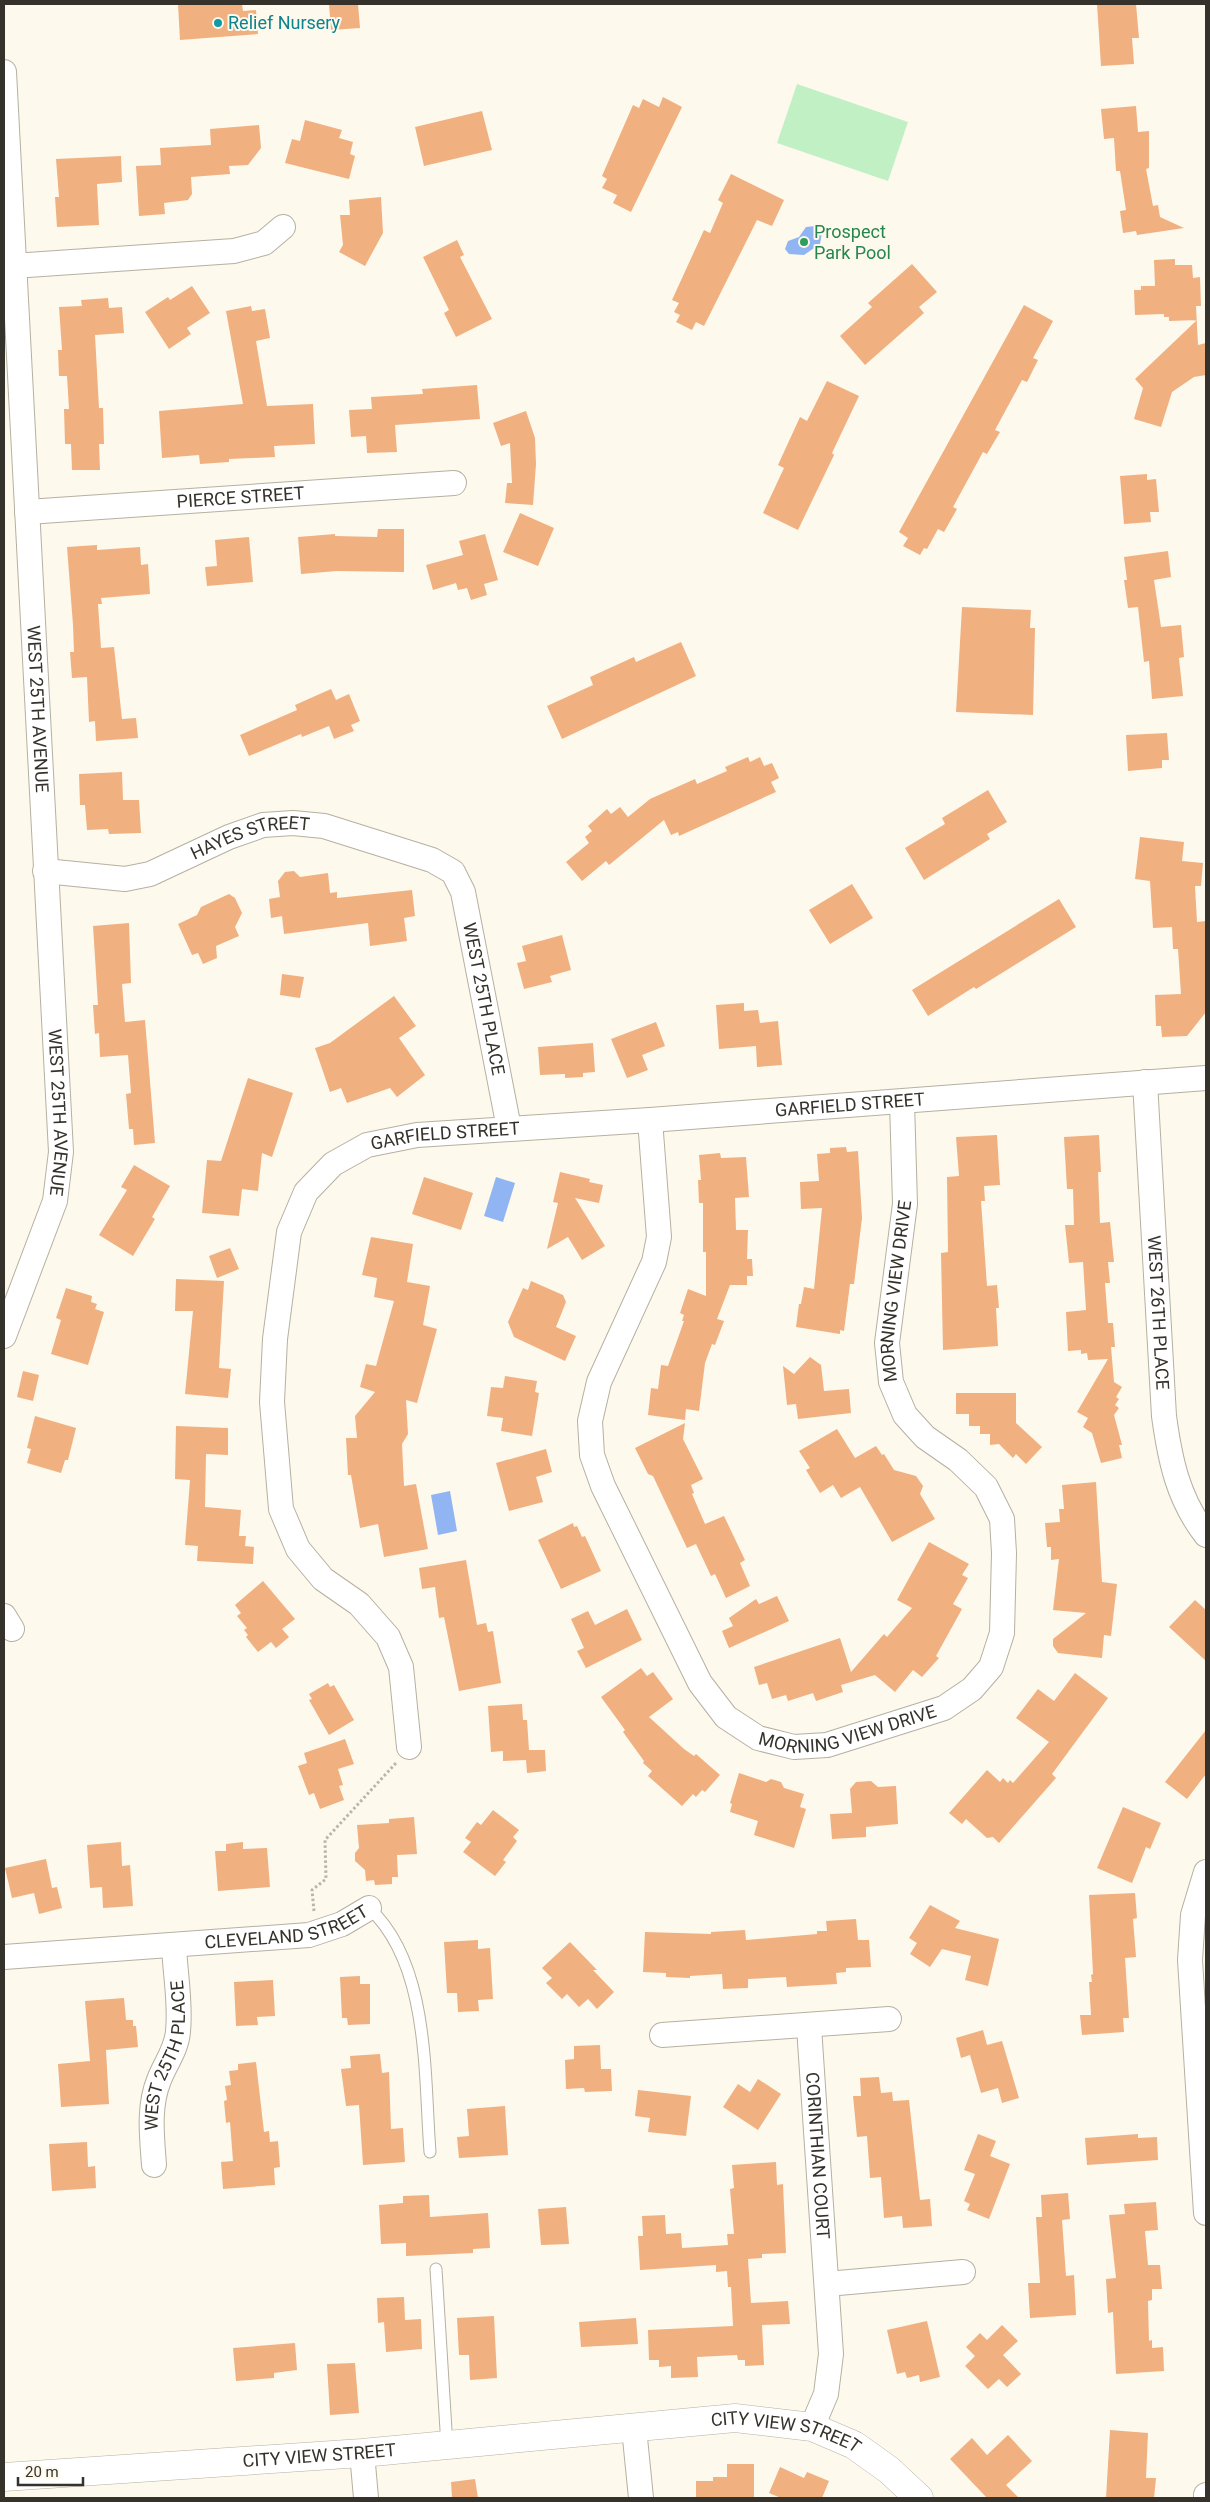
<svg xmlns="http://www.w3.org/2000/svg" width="1210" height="2502" viewBox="0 0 1210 2502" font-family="Roboto,sans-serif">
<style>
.green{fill:#c1f0c4}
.water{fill:#91b4f3}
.building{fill:#f0b080}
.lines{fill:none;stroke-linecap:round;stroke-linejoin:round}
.service-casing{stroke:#b6b0a1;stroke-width:13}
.minor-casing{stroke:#b6b0a1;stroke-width:26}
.tertiary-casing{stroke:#b6b0a1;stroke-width:29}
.path{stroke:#bab5ab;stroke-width:3;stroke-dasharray:2.5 2.5;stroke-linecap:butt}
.service{stroke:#fff;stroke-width:11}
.minor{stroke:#fff;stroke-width:24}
.tertiary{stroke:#fff;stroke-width:28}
.culture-dot{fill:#0f9aa8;stroke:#fef9ed;stroke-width:2}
.leisure-dot{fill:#2e9e5b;stroke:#fef9ed;stroke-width:2}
.labels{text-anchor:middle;stroke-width:4;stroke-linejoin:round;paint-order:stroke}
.culture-label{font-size:18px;fill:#0d838f;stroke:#fef9ed;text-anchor:start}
.leisure-label{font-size:18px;fill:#27864d;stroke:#fef9ed;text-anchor:start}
.street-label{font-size:18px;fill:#35322c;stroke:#fef9ed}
</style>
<rect width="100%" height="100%" fill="#fef9ed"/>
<path class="green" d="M797,84L908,122L888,181L777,143Z"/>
<path class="water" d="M815,226L822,233L820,244L804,255L789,254L785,249L788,241L799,237L806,227Z
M496,1177L515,1183L503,1222L484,1216Z
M450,1491L457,1531L438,1535L431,1495Z"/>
<path class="building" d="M178,4H242L243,11L256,10L258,34L180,40Z
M329,4H358L360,28L331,30Z
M1097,4H1136L1139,38H1132L1134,64L1101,66Z
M663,97L682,107L631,212L613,203L617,195L602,188L607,179L602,176L633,105L639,108L643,99L659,107Z
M1136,106L1138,132L1149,131V168L1146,169L1153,206L1158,205L1160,217L1184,228L1137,235L1136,231L1123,233L1120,211L1126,210L1120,171H1116L1114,138L1104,139L1101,109Z
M482,111L492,150L424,166L415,127Z
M305,120L342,130L339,138L353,142L350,154L355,156L349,179L285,163L292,139L300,141Z
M259,125L261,148L248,165L229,166L230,174L191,177L192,194L188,200L164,203L165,214L139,216L136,166L161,165L160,148L211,145L210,129Z
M121,156L122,182L97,184L99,225L57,227L55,197H59L56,159Z
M731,174L784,200L772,226L757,220L704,326L696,322L692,330L676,322L680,315L674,312L679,303L672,300L704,230L710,233L723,203L718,200Z
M381,197L383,233L365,266L339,252L343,245L340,215H350L349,200Z
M457,240L464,255L460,257L492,319L456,337L444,313L449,310L423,257Z
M1175,259V265H1192L1193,278L1200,277L1201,306H1196L1198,345L1206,343V375L1194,377L1172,392L1161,427L1134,419L1143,388L1135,379L1197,320L1169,321V317H1164V314L1135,315L1134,290H1141V286H1155L1154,260Z
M912,264L937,292L919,307L924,313L865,365L840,336L872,307L868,303Z
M192,286L210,313L187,328L191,334L169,349L145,312L168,297L170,300Z
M108,298L109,308L122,307L124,333L95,335L99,408H103L104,444H99L100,470H72L71,444H65L64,409H69L67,376H59L58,350H62L59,307L82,306L81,300Z
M1024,305L1053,321L1033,358L1038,360L1027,382L1022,380L995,430L1000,432L987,454L983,452L953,507L957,509L944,532L938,529L927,549L924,548L920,555L903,546L908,538L899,532Z
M251,306L252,311L265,309L270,338L256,341L267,406L313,404L315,444L274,446L275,457L229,459V462L200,464L199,455L162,458L159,411L243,404L226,311Z
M827,381L859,396L832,453L834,455L798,530L763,513L784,468L778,465L800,417L807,421Z
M477,385L480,419L395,425L397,452L367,453L366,436L351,437L349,410L372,409L371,397L423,394L422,389Z
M526,411L535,438L536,464L533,505L505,503L507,483H512L510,443L501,446L493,423Z
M1147,474V480L1156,479L1159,512H1150L1151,522L1124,524L1120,476Z
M520,513L554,528L538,566L503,552Z
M378,529H404V572L337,571L301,574L298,537L335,534V536L377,537Z
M485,534L498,580L484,584L487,595L471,600L467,588L458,590L456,583L433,590L426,565L463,555L459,541Z
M249,537L253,582L207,586L205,567L217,566L215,540Z
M97,545V550L140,547L141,565L148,564L150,594L101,598L102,604H98L101,648L114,647L122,719L136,718L138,738L96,741L95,721L89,722L87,677L72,678L70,652H74L73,625L67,547Z
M1168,551L1171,577L1154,580L1161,627L1181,625L1184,657L1179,658L1183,696L1152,699L1149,661L1144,662L1138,607L1128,608L1124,580H1127L1124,557Z
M962,607L1031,610L1030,628H1035L1033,715L956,712Z
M681,642L696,676L562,739L547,706L593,685L590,677L634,657L636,662Z
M331,689L336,700L349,694L360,721L351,725L354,731L334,739L329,726L302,737L301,734L249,756L240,735L297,710L295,705Z
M1167,733L1169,760H1162V768L1128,771L1126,735Z
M748,757L750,762L760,757L764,766L772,763L779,778L771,782L776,792L679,836L678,832L671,835L664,820L609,865L606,861L582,881L566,862L589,843L585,837L592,831L588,826L607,809L611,814L620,807L628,817L650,799L695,779L697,784L727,771L725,767Z
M122,772L123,800H139L141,833L109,834L108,829L87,830L85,805H80L79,774Z
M988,790L1007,822L987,834L990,839L924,880L905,848L945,824L942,818Z
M1140,837L1184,842L1182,861L1203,863L1201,886H1195L1197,922L1206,921V1012L1187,1036L1162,1037L1161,1026H1156L1155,995L1181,994L1178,949H1173L1172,927L1153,928L1150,881L1135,879Z
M294,871L300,877L328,873L330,893L337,892V898L412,890L415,916L404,918L407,941L370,946L368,923L284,934L282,916L271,918L269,899L280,897L278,881L285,872Z
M852,884L873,918L830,944L809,910Z
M229,894L235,898L242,913L235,927L239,936L216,946L217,958L203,964L198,953L192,955L178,924L197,915L201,907Z
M1059,899L1076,927L976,989L974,987L928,1016L912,990Z
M129,923L131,983L122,984L125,1022L145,1020L155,1143L134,1145L133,1129H129L126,1094L131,1093L128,1055L100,1057L99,1033L95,1034L93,1005H98L93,926Z
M562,935L571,970L550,976L552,982L524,989L517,963L526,961L522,946Z
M282,974L304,977L300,998L280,995Z
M394,996L416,1026L399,1038L425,1075L397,1097L390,1088L347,1103L341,1088L330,1092L315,1048L330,1043Z
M744,1003V1011L758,1010L760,1023L778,1021L782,1065L757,1067L756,1046L719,1049L716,1005Z
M656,1022L665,1046L642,1055L648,1070L627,1078L611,1039Z
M593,1043L595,1072L583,1073V1077L565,1078V1074L540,1075L538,1047Z
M248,1078L293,1093L272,1157L262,1153L258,1191L242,1189L239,1216L202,1213L207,1160L221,1161Z
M997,1135L1000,1185L984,1186L985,1201H981L987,1286L997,1285L999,1308H996L998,1346L943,1350L941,1253L948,1252L947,1177L959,1176L956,1137Z
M1099,1135L1101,1172H1098L1100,1223L1110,1222L1114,1262H1108L1110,1283H1105L1108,1323H1113L1115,1347H1111L1114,1382L1122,1387L1116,1397L1119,1399L1115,1405L1119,1408L1114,1415L1122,1445H1119L1122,1458L1101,1463L1092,1433L1083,1427L1088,1418L1077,1412L1108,1359L1088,1360L1087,1353L1081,1354V1350L1068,1351L1066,1312L1086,1310L1083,1262L1069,1263L1065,1225H1074L1073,1189H1067L1064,1137Z
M846,1147L847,1152L858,1151L862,1218L854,1284H850L844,1331L840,1330V1334L796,1327L799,1304H801L804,1287L814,1289L822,1208L801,1209L800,1182L819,1181L817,1154L830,1153V1148Z
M720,1153L721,1158L746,1157L749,1197L735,1198L736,1230H748L747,1259H752L753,1276H747V1285H730L717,1319L724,1321L715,1345L712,1344L705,1363L699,1411L686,1409L685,1420L648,1415L651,1388L658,1389L661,1365L668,1366L684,1321H682L684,1315L680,1313L688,1289L706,1296V1252H703V1203H699L698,1180H701L699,1155Z
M134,1165L170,1186L152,1217L155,1219L133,1256L99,1235L127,1190L121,1187Z
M560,1172L590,1179L589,1182L603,1185L599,1203L575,1198L605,1246L582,1260L568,1237L547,1249L558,1203L553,1202Z
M424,1177L473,1193L461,1230L412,1214Z
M371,1237L413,1244L407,1282L430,1286L423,1325L437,1329L417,1403L406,1400L408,1434L402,1444L404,1486L416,1484L428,1549L384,1557L378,1524L360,1528L351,1475H348L346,1438H357L355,1416L375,1392L360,1387L366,1364L376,1366L394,1301L374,1297L377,1278L362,1275Z
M230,1248L239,1269L217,1278L209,1256Z
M176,1279L224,1281L219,1368L231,1369L228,1398L185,1394L193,1311H175Z
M531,1281L563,1295L566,1302L556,1327L576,1336L565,1361L514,1337L508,1322L523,1288L528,1290Z
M66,1288L92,1296L91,1302L97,1304L95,1309L104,1312L88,1365L51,1354L61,1320L56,1318Z
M810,1357L821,1365L824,1391L849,1389L851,1413L798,1419L796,1404L787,1405L783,1366L794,1374Z
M23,1371L39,1375L33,1401L17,1397Z
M505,1376L537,1381L535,1392L539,1393L532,1436L501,1431L503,1418L487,1416L491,1387L503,1388Z
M956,1393H1016V1423L1042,1447L1026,1464L1016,1454L1013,1458L999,1444L990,1445V1434H980V1426H969V1414H956Z
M35,1416L76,1428L68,1460H65L61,1473L27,1463L31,1449L27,1448Z
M685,1423L683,1439L703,1479L691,1485L694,1493L692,1494L705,1524L724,1516L745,1560L740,1563L750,1586L726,1598L715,1574L711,1576L696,1544L687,1548L653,1476L648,1474L635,1448Z
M176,1426L228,1428V1455L206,1454L205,1507L241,1510L239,1536H246L245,1546L254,1547L253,1564L197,1561L198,1546L185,1545L190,1480L175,1479Z
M837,1429L855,1458L876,1446L882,1455L884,1454L894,1470L916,1476L923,1486L920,1494L935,1519L892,1542L860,1487L841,1498L833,1485L820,1493L806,1470L810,1468L799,1451Z
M546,1449L552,1472L536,1477L543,1502L509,1511L496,1463Z
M1096,1482L1102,1582L1117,1584L1111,1636L1104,1635L1102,1658L1058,1653L1053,1646V1639L1086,1613L1053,1610L1059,1559L1051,1560V1547H1047L1045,1523L1060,1522L1059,1509H1064L1062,1485Z
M573,1523L574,1527L577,1526L582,1537L585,1536L601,1571L561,1589L538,1540Z
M929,1542L969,1564L962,1575L968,1578L953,1604L962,1609L936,1656L939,1658L922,1677L913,1670L895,1692L875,1675L841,1685L843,1692L816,1701L813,1693L788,1701L786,1695L772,1699L767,1683L759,1685L754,1667L840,1638L851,1672L884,1634L887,1637L912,1608L897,1600Z
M466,1560L477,1625L486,1623L488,1632L493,1631L501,1683L459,1691L444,1617L439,1618L435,1587L422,1589L419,1568Z
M263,1581L295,1619L282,1629L289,1637L276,1648L271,1642L258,1652L246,1637L248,1635L244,1630L247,1628L237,1616L241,1613L235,1605Z
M777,1596L789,1621L729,1648L722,1631L733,1626L729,1618L756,1599L759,1604Z
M1195,1600L1206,1610V1661L1169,1627Z
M627,1609L642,1640L586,1668L577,1651L584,1648L571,1619L588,1611L595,1625Z
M641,1668L647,1676L653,1672L673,1699L649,1717L684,1749L694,1756L696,1754L720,1775L705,1792L702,1790L696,1797L693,1794L682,1806L648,1776L652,1771L643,1763L644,1761L623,1732L625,1730L601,1697Z
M1075,1673L1108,1698L1052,1774L1056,1778L999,1843L993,1837L987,1838L966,1819L962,1824L949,1813L987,1770L1000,1782L1003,1778L1008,1783L1010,1780L1013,1783L1049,1742L1016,1718L1038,1689L1054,1701Z
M328,1683L330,1687L334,1685L354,1720L329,1735L309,1700L312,1699L309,1694Z
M522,1704L523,1720H527L529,1750H545L546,1771L527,1773L526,1760L503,1761V1751L491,1752L488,1706Z
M1206,1730V1774L1187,1799L1165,1782Z
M345,1739L354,1764L338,1769L343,1785L339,1786L344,1800L320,1809L314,1793L309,1795L298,1766L307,1763L304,1753Z
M739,1773L766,1782L771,1779L781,1782L784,1788L804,1794L800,1807L806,1809L794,1848L754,1835L758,1821L730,1812L732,1804L730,1803Z
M871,1781L878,1787L896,1786L898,1824L866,1827V1837L832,1839L830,1814L852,1813L850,1789L856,1782Z
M1123,1807L1161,1823L1150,1849L1146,1847L1132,1883L1097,1868Z
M493,1810L519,1830L513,1837L517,1841L503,1860L506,1862L495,1876L463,1852L471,1842L465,1838L477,1822L481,1825Z
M414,1817L417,1854L397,1855L398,1877H392V1884L375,1885L374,1880L366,1881L365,1870L355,1861V1853L359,1848L357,1825L389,1823V1819Z
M121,1842L122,1866L130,1865L133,1906L103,1908L102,1887L90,1888L87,1845Z
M243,1842V1849L267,1848L270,1887L218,1891L215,1851H226V1844Z
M46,1859L52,1888L57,1887L62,1908L39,1914L34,1893L12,1898L5,1868Z
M1135,1893L1137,1918L1133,1919L1136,1957L1125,1958L1129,2018H1123L1124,2032L1082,2035L1080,2015H1091L1089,1982H1092L1091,1975L1093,1974L1089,1895Z
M930,1905L960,1921L955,1928L999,1939L988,1986L965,1980L971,1956L942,1949L930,1967L910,1954L917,1943L909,1938Z
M856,1919L858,1940H869L871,1967L846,1968V1972L836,1973L837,1984L787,1987L786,1977L748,1979V1988L723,1989L722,1974L690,1976V1978L666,1977V1973L643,1972L645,1932L711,1934V1932L745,1930L746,1940L817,1934V1931H827L826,1921Z
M478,1940V1949L490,1948L493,1999L478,2000L479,2011L458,2012L457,1993H447L444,1942Z
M570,1942L597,1970H593L614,1992L597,2009L588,1999L579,2007L567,1994L562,1999L546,1983L552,1978L542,1968Z
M360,1976V1984H370V2024L348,2025L347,2018H342L340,1977Z
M273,1980L275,2016L257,2017L258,2025L236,2026L234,1982Z
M124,1998L126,2020H133V2026H136L138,2047L106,2050L109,2104L61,2107L58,2064L90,2061L85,2001Z
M983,2030L987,2045L1002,2041L1019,2098L1002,2103L998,2088L981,2093L970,2055L961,2058L956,2038Z
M600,2045L601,2069H611L612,2091L585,2092L584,2088L566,2089L565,2060L574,2059V2046Z
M380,2054L382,2073L389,2072L391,2129L403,2128L405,2162L363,2165L359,2105L346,2106L341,2069L351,2068L350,2056Z
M256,2062L264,2132L269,2131L270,2142L278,2141L280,2167L274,2168L275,2185L223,2189L221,2162L233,2161L230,2122L226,2123L224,2101L227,2100L225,2086L231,2085L229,2071L238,2070V2064Z
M879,2077L881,2093L892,2092L893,2101L909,2100L920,2200L930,2199L932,2226L903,2228L902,2216L884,2218L881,2177L870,2178L867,2136L857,2137L853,2096H861L860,2078Z
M758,2079L781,2094L758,2130L723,2107L738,2084L750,2092Z
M638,2090L691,2096L686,2136L648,2132L650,2118L635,2116Z
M505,2106L508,2155L459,2158L457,2137L469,2136L467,2109Z
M978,2134L996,2141L990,2156L1010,2164L989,2219L967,2210L970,2204L964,2201L975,2174L964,2170Z
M1138,2134V2138L1157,2137L1158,2160L1087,2165L1085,2138Z
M87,2142L88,2167L95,2166L96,2188L52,2191L49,2144Z
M776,2162L777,2185L783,2184L786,2253L762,2254V2258L748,2259L751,2303L788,2301L790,2324L762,2325L764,2365L745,2366V2360H738L737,2355L697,2357L698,2377L671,2378V2366L659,2367V2360H649L648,2330L733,2326L731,2287H728L727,2271L716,2272V2265L640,2270L638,2236H643L642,2216L665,2215L666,2234L681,2233L682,2248L728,2245L727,2234H734L730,2189L734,2188L732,2165Z
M1068,2193L1070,2219L1062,2220L1066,2276L1074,2275L1076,2315L1030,2318L1028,2283H1040L1036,2217H1042L1041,2195Z
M429,2195L430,2217L488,2213L490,2248L473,2249V2253L406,2256V2243L381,2244L379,2205L403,2203V2196Z
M1156,2202L1158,2230L1145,2231L1148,2265H1160L1162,2289H1152V2300L1148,2301L1149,2341L1152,2340V2348L1163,2347L1164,2371L1116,2374L1113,2312L1108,2313L1106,2279L1116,2278L1109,2215L1125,2214L1124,2204Z
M566,2207L569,2244L541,2245L538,2209Z
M404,2297L405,2320L421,2319L422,2349L386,2352L384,2322L378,2323L377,2298Z
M494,2316L497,2378L470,2380L469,2355H459L457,2318Z
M636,2318L638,2344L581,2347L579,2322Z
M927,2321L940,2377L920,2382L919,2375L907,2378L905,2372L897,2374L887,2330Z
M1002,2325L1018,2341L1003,2355L1021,2374L1007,2387L999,2379L988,2389L965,2366L975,2356L966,2347L980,2333L987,2340Z
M295,2343L297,2370L274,2373V2378L236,2381L233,2348Z
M355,2363L359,2413L330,2415L327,2364Z
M1110,2430L1148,2433L1146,2478H1156L1154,2498H1106Z
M1008,2435L1032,2461L1006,2485L1019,2498H987L950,2459L972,2438L987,2455Z
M727,2464H754V2498H696V2481H713V2477H727Z
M780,2467L804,2478L807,2472L829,2481L822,2498H781L769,2493Z
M475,2479L478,2498H452L451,2482Z"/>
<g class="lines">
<g class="service-casing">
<path id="service" d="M369,1908C430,1964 424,2076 430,2152
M436,2269L447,2446"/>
</g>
<g class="minor-casing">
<g id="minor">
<path id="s1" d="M4,72L61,1152L55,1201L4,1336"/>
<path d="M13,266L234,251L264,243L283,227"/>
<path id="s2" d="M27,512L454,483"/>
<path id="s3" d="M45,871L125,879L150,874L229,837L263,825L293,823L324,826L432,860L453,872L463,892L509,1128"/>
<path id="s4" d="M1145,1082L1164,1416C1170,1460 1178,1499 1206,1535"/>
<path id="s5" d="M650,1120L659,1237L654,1262L599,1382L590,1421L592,1455L603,1486L700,1683L726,1717L758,1738L794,1747L827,1745L944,1708L972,1689L991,1667L1002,1633L1004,1553L1002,1519L986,1487L958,1460L925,1437L905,1415L891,1382L887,1343L905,1204L902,1102"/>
<path d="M4,1616L12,1629"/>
<path id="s6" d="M409,1747L401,1667L388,1637L359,1604L323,1579L298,1549L281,1509L272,1402L275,1339L289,1232L306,1192L333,1164L367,1145L417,1135L650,1120L1206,1078"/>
<path d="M1206,1872L1193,1915L1190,1960L1206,2213"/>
<path id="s7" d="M4,1957L309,1935L342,1924L369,1908"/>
<path id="s8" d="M809,2027L831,2354L826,2394L812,2427"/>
<path d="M662,2035L889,2019"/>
<path id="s9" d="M154,2165C152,2137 148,2107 159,2080C165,2064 177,2049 178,2031C181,2003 175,1973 174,1946"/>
<path d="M827,2284L963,2272"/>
<path d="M634,2428L641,2498"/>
<path d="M362,2453L366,2498"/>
<path d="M1206,2498V2495"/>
</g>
</g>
<g class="tertiary-casing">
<g id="tertiary">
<path id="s10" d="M4,2477L362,2453L735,2418L812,2427L854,2445L889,2470L919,2498"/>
</g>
</g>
<path class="path" d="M314,1911L312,1890L326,1879L325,1840L396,1763"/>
<use href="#service" class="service"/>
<use href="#minor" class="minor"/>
<use href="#tertiary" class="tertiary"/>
</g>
<circle class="culture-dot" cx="218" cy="23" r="5"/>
<circle class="leisure-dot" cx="804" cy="242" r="5"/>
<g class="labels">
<g class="culture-label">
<text x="228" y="29">Relief Nursery</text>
</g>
<g class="leisure-label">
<text x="814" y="238">Prospect<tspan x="814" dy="21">Park Pool</tspan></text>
</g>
<g class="street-label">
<text dy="6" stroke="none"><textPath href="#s2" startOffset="214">PIERCE STREET</textPath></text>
<text dy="6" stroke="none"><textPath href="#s1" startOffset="638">WEST 25TH AVENUE</textPath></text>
<text dy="6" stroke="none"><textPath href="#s3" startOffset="214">HAYES STREET</textPath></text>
<text dy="6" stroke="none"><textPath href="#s3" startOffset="559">WEST 25TH PLACE</textPath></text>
<text dy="6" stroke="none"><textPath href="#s6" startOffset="1168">GARFIELD STREET</textPath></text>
<text dy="6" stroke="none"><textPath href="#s1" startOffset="1042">WEST 25TH AVENUE</textPath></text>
<text dy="6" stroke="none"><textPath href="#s6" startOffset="762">GARFIELD STREET</textPath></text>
<text dy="6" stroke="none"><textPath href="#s5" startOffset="1360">MORNING VIEW DRIVE</textPath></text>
<text dy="6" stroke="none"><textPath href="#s4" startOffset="231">WEST 26TH PLACE</textPath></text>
<text dy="6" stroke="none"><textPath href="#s5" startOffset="775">MORNING VIEW DRIVE</textPath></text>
<text dy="6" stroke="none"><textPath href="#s7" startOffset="285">CLEVELAND STREET</textPath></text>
<text dy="6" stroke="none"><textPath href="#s9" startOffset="112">WEST 25TH PLACE</textPath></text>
<text dy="6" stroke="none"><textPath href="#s8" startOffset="129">CORINTHIAN COURT</textPath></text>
<text dy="6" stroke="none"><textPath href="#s10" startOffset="786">CITY VIEW STREET</textPath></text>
<text dy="6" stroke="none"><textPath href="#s10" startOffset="316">CITY VIEW STREET</textPath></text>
</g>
</g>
<rect width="1210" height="2502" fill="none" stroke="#35322c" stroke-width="10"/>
<path d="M18 2477v8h65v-8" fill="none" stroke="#35322c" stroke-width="2.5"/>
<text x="25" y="2477" font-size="15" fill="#35322c" stroke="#fef9ed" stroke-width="4" paint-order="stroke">20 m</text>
</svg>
